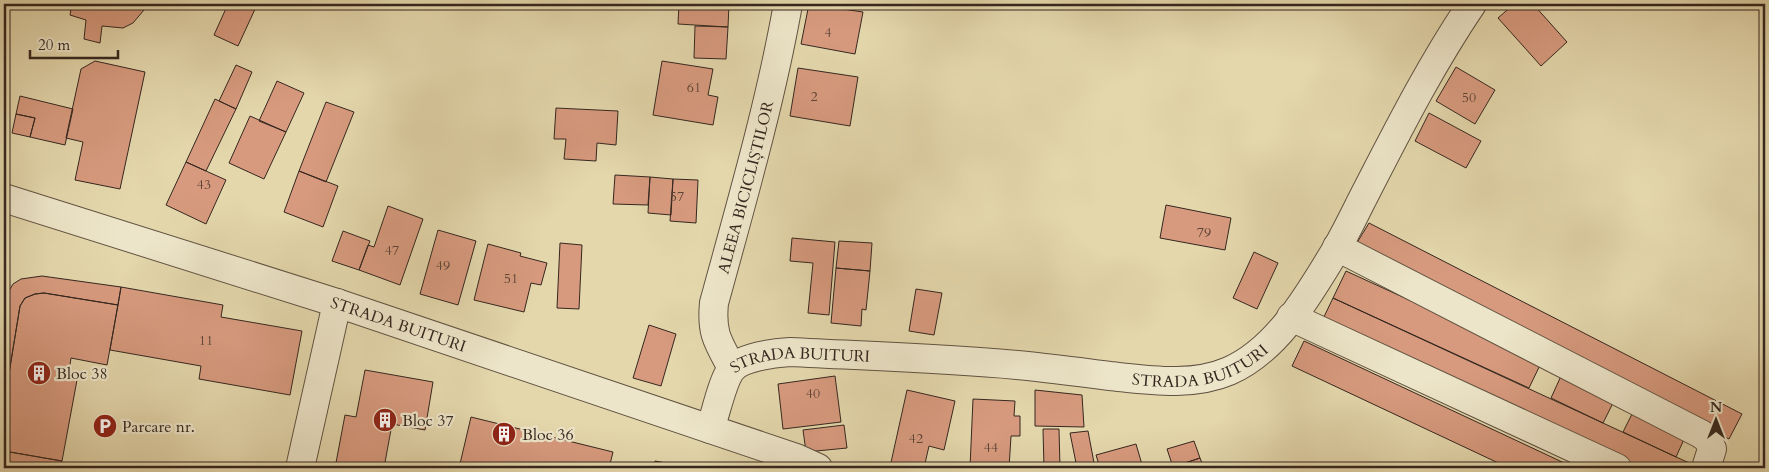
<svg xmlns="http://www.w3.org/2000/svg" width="1769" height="472" viewBox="0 0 1769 472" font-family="Cardo,serif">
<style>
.building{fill:#d79a7e;stroke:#35271f}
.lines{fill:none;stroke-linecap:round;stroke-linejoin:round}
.minor-casing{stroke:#615342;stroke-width:30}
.minor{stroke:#ede5c9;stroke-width:28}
.labels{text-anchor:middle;stroke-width:4.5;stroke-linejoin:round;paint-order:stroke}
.number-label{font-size:14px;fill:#5e4437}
.street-label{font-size:16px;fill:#35271f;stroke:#ede5c9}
.poi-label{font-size:16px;fill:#35271f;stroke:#ede5c9;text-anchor:start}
</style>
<rect width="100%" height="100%" fill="#e4d7ac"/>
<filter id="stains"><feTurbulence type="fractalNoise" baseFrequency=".004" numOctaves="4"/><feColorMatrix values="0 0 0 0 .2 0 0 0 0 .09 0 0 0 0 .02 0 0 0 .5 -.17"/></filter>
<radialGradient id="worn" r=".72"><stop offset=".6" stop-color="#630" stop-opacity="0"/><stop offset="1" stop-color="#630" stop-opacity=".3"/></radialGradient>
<path class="building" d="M44,4H72L71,10Z
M72,4H149L133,23L123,28L102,26L100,43L84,39L86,20L70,15Z
M228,4H248L256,7L238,46L214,35Z
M679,4H729L728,27L678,24Z
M809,4L863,12L855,54L801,44Z
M1514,4H1533L1567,42L1541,66L1498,18Z
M695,26L728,27L726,59L694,58Z
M95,61L145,72L120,189L75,180L83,142L66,138L81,69Z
M662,61L713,69L708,95L718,97L713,125L653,115Z
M236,65L252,72L236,109L219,101Z
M1456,67L1495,90L1475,124L1436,101Z
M798,68L858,77L850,126L790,116Z
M277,81L304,93L286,132L259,121Z
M20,96L73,109L65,145L30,137L35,118L16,114Z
M215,99L236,109L206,171L186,162Z
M326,102L354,112L326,182L299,171Z
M556,108L618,111L616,145L597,143L596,161L564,159L566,139H554Z
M1429,113L1481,141L1466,168L1415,141Z
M16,114L35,118L30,137L12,133Z
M250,116L286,132L264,179L229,163Z
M186,162L226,180L206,224L166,205Z
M299,171L338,186L323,227L284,212Z
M615,175L650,177L648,205L613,204Z
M650,177L673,179L671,215L648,213Z
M673,179L698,180L696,223L670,221Z
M1166,205L1231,218L1225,250L1160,238Z
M388,206L423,219L400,285L359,270L368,245L374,247Z
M1369,223L1742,414L1729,439L1355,246Z
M438,230L476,241L458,305L420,294Z
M343,231L370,241L359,270L332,261Z
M792,238L835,242L829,315L808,313L813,263L790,261Z
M839,241L872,243L870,271L836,268Z
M560,243L582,245L579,309L557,308Z
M488,244L521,253L520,256L547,263L541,285L531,283L524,312L474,300Z
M1254,252L1278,263L1257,309L1233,298Z
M836,268L870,271L866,310L862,309L861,326L831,323Z
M1346,271L1542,361L1529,388L1333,298Z
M42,276L121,287L118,305L44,293L35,294L25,298L20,306L4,404V302L7,294L13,284L21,279Z
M121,287L223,305L221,317L302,331L290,395L199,379L201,366L110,350Z
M916,289L942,293L934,335L909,331Z
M44,293L118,305L107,365L71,358L68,378L77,380L62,461L4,451V404L20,306L25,298L35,294Z
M1333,298L1700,468H1634L1321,323Z
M649,325L676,334L661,386L633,378Z
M1304,341L1575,468H1509L1292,366Z
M365,370L433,382L425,430L392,424L384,468H335L345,415L356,417Z
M835,376L841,422L783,429L778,384Z
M1561,376L1614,401L1603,423L1551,398Z
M907,390L955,401L944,450L929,446L924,468H897L890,467Z
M1035,390L1082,395L1084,427L1035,426Z
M973,399L1015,401L1014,416H1020V436H1011L1009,468L970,467Z
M1633,412L1686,435L1676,457L1623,432Z
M471,417L613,452L609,468H459Z
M844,425L847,448L806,452L803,430Z
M1043,429H1059L1060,468H1044Z
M1088,431L1095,468H1077L1070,433Z
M1194,441L1200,458L1173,467L1167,449Z
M1136,444L1143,468H1100L1096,455Z
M4,451L62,461L61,468H29L4,463Z
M1200,458L1204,468H1170Z
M655,461L694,468H654Z
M4,463L29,468H4Z"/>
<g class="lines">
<g class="minor-casing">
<g id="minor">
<path id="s1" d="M4,198L337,303L796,458L818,468"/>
<path d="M1337,247L1701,434L1708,439L1712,449L1706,468"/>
<path d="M1291,317L1617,468"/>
<path id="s2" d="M732,368C718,342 711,334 714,303C741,204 770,105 788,4"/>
<path id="s3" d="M710,429C716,413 722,382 731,370C741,357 775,353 790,352C866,356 942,358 1017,365C1048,368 1079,372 1110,376C1149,380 1192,387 1229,371C1277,350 1308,296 1334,253C1346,233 1356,211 1367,190C1400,126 1432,63 1472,4"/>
<path d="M300,468L337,303"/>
</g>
</g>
<use href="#minor" class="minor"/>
</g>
<defs>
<g id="building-disc" transform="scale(1.25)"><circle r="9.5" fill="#8f2418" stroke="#ede5c9"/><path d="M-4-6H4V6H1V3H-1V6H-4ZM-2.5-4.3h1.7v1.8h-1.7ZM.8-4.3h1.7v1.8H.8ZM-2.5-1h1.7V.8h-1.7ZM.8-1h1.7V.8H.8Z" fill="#fff"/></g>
<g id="parking-disc" transform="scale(1.25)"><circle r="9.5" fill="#8f2418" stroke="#ede5c9"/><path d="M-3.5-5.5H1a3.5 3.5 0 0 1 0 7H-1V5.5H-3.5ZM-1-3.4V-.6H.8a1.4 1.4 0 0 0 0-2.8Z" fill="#fff"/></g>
</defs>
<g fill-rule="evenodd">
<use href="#building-disc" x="39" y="373"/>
<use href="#building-disc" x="385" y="420"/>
<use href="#parking-disc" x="105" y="426"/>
<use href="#building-disc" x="504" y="434"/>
</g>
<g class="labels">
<g class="number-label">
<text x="828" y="37">4</text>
<text x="694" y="92">61</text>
<text x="814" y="101">2</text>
<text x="1469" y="102">50</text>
<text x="204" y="189">43</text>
<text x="677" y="201">57</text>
<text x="1204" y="237">79</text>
<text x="392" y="255">47</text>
<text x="443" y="270">49</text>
<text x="511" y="283">51</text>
<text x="206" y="345">11</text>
<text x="813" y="398">40</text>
<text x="916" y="443">42</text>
<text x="991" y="452">44</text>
</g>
<g class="street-label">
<text dy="6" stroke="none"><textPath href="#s2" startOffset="189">ALEEA BICICLIȘTILOR</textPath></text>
<text dy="6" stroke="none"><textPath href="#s1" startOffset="414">STRADA BUITURI</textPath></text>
<text dy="6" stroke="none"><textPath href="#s3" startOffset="540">STRADA BUITURI</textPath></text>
<text dy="6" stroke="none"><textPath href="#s3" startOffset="135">STRADA BUITURI</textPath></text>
</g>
<g class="poi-label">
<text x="56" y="379">Bloc 38</text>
<text x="402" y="426">Bloc 37</text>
<text x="122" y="432">Parcare nr.</text>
<text x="522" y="440">Bloc 36</text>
</g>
</g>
<rect width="1769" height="472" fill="none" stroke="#e4d7ac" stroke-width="20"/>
<rect x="5" y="5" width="1759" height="462" fill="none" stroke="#35271f" stroke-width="2.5"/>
<rect x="10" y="10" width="1749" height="452" fill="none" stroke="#35271f"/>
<g transform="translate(1716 420)" stroke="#ede5c9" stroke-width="4" paint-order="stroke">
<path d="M0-4L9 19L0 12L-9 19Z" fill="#35271f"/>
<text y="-8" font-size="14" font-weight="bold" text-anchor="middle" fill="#35271f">N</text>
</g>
<path d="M30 50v8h88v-8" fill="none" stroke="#35271f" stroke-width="2.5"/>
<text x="38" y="50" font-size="15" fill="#35271f" stroke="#ede5c9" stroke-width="4" paint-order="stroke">20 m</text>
<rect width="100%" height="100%" filter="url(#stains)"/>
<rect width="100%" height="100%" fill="url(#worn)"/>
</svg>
